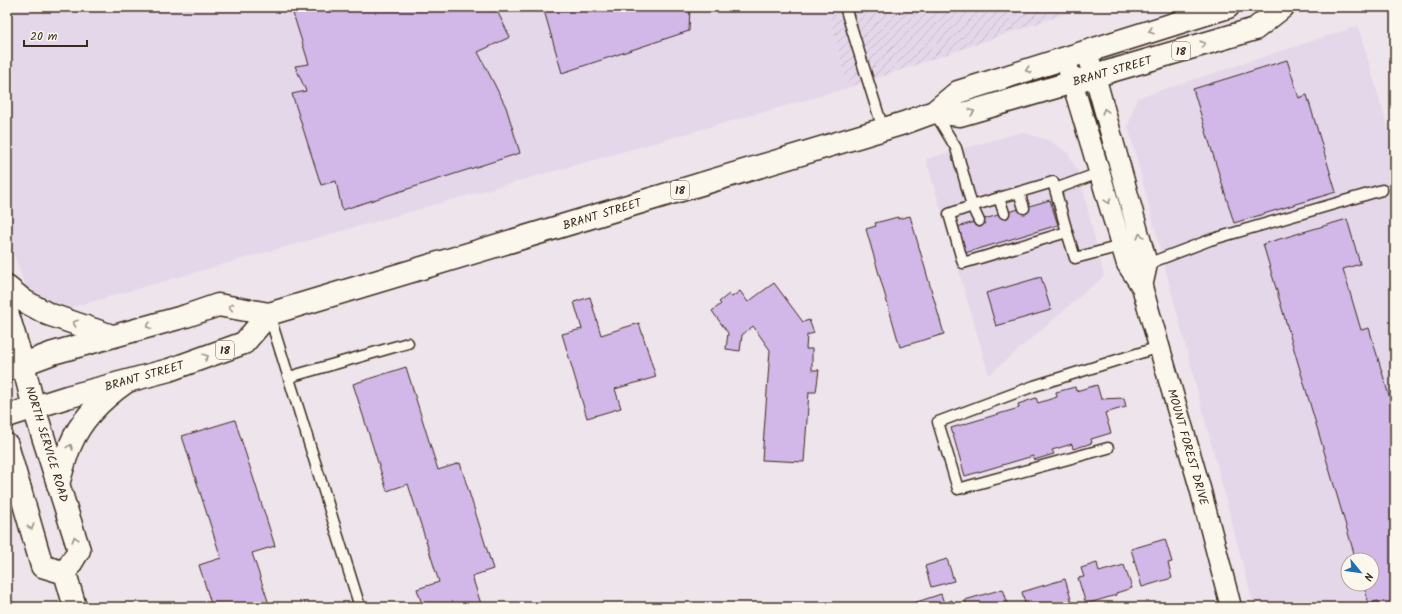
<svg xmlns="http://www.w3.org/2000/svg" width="1402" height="614" viewBox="0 0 1402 614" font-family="Kalam,sans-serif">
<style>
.built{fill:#e5d7ea;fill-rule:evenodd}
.industrial{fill:url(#industrial-furrows)}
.building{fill:#d1b8e8;stroke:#3b2a1e}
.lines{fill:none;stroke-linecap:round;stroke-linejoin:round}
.service-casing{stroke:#3b2a1e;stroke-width:13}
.minor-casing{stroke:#3b2a1e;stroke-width:23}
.tertiary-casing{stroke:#3b2a1e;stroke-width:25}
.secondary-casing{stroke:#3b2a1e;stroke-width:25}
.primary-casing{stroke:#3b2a1e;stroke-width:25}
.service{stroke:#fbf7ec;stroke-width:10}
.minor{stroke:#fbf7ec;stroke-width:20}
.tertiary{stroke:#fbf7ec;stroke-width:22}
.secondary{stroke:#fbf7ec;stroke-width:22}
.primary{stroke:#fbf7ec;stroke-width:22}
.oneway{stroke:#9b9085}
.labels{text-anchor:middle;stroke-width:3.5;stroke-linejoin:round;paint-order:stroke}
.shield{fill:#fbf7ec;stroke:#75685c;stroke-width:1}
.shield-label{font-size:11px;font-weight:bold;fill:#3b2a1e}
.street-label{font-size:12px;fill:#3b2a1e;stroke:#fbf7ec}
</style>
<defs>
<pattern id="industrial-furrows" width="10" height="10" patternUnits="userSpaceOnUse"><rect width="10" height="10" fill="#e5d7ea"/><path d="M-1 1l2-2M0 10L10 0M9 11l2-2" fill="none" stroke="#c5b9c8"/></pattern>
</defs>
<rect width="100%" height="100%" fill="#eee4eb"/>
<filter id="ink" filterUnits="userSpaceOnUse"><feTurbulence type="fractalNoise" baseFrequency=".025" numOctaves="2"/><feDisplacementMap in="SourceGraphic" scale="8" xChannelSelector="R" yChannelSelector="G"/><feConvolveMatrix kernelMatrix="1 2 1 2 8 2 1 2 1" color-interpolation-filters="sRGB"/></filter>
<g filter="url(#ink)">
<path class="built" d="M7,7H827L848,88L37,317L7,236Z
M1358,26L1395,152V607H1254L1128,126L1137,98ZM1348,560H1372V584H1348Z
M1022,132L1050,141L1068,153L1079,174L1104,276L989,375L926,159Z
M7,566L16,607H7Z"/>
<path class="industrial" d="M827,7H1085L848,88Z"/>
<path class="building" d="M291,7H495L510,37L478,52L506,107L520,153L342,210L336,181L321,185L292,94L306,91L295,66L309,64Z
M543,7H690L689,31L562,73Z
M1287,60L1299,98L1307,95L1336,192L1234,223L1193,89Z
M1050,200L1058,225L965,253L957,227Z
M910,216L944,334L900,347L866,229L876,226L875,223L898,217V219Z
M1347,219L1360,264L1343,269L1361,330L1369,328L1395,416V607H1380L1378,601L1369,604L1363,584H1372V560H1356L1263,244Z
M1041,277L1051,310L996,326L986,293Z
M774,283L803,322L809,320L814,333L807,335L806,349H812V370H819L816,392H809L804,462L762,460L770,350L753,326L742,335L740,351L726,349L728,333L712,311L721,304L719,302L729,294L732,297L740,291L748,302Z
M590,297L601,335L639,323L656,377L615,389L621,408L587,418L562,334L582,329L574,302Z
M406,367L438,470L460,463L493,569L472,576L482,607H423L417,589L439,582L408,484L387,491L353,384Z
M1097,385L1101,399L1124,398L1126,407L1105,413L1111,433L1091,439L1092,443L1073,449L1072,444L1052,450L1054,454L1034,460L1033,456L965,476L951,428L1019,408L1018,404L1036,398L1038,403L1057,397L1056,392L1075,387L1076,391Z
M235,420L275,546L252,553L270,607H212L199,565L221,558L182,436Z
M1165,539L1172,562L1168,563L1172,578L1142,587L1131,549Z
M947,559L954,581L931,587L925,566Z
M1097,563L1099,572L1124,565L1132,588L1116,593V595L1086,604L1078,578L1084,577L1081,568Z
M1065,579L1073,606L1069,607H1026L1022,592Z
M1003,589L1009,607H967L965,600Z
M941,594L944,603L952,600L954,607H915L914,603Z
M835,603L837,607H825Z"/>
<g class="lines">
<g class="service-casing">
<path id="service" d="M845,7L883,129
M935,113L956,148L972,206L1053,182L1067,232L963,263L949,214L972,206L979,221
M1055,189L1099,173
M1019,192L1024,208
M999,198L1004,213
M1067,232L1075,258L1121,246
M1147,264L1210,240L1382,190
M269,314L360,607
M289,377L408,343
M1108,448L958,489L938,422L1034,386L1159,347"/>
</g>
<g class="minor-casing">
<path id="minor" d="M1086,51L1095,76L1147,264L1142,287
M1065,58L1127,264L1142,287L1200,488L1231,607"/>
</g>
<g class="tertiary-casing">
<path id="tertiary" d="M7,312L23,364L34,408L79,550L65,573L75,607
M7,445L42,566L65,573"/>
</g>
<g class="secondary-casing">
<path id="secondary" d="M7,287L24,301L48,314L112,336
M7,481L20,489
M58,484C62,471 65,458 70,446C81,419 103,398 126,382"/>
</g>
<g class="primary-casing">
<path id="primary" d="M934,112L960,115L1255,29L1283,7
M7,370L53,353L186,316L218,305L269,314L904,123L934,112L958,92L1228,7
M7,416L67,397L169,370L244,343L269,314"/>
</g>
<use href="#service" class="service"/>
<use href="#minor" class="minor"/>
<use href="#tertiary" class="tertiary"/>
<use href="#secondary" class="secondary"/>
<use href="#primary" class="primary"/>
</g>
<defs><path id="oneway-chevron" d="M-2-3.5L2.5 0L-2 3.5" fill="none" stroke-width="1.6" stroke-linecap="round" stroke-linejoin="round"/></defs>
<g class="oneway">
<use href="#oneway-chevron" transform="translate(1151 31) rotate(163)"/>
<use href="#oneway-chevron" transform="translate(1203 44) rotate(-16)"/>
<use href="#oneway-chevron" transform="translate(1028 70) rotate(162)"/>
<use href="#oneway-chevron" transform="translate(1105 111) rotate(-105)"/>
<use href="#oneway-chevron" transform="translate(972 112) rotate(-16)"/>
<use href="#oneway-chevron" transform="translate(1108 201) rotate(73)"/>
<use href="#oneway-chevron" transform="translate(1140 236) rotate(-105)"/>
<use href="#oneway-chevron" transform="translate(231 307) rotate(-170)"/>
<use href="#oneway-chevron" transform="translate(75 323) rotate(-161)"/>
<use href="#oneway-chevron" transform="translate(149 326) rotate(165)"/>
<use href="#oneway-chevron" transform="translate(206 357) rotate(-19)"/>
<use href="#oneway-chevron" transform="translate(70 447) rotate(-69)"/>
<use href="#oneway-chevron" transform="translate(31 527) rotate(74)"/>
<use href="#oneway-chevron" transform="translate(75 539) rotate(-107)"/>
</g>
</g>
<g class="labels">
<g class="shield">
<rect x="1172" y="42" width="18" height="18" rx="3"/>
<rect x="671" y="181" width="18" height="18" rx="3"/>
<rect x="216" y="341" width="18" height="18" rx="3"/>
</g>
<g class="shield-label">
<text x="1181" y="55">18</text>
<text x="680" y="194">18</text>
<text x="225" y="354">18</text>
</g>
<g class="street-label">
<text transform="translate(1112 71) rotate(-16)" y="4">BRANT STREET</text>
<text transform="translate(602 214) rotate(-17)" y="4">BRANT STREET</text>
<text transform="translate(144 376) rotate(-16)" y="4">BRANT STREET</text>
<text transform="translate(47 444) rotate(73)" y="4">NORTH SERVICE ROAD</text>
<text transform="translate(1188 447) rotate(74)" y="4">MOUNT FOREST DRIVE</text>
</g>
</g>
<rect width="1402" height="614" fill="none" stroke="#fbf7ec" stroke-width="24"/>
<rect x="12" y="12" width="1378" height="590" fill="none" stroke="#3b2a1e" stroke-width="1.5" filter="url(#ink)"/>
<g transform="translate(1360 572) rotate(119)"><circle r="19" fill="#fbf7ec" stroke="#aea59a"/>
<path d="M0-3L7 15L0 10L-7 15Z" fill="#1f6fb2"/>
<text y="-6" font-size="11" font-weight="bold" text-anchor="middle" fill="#3b2a1e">N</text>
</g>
<path d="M24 40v6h63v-6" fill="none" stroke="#3b2a1e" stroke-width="2"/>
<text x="30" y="40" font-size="12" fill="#3b2a1e" stroke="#fbf7ec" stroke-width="3" paint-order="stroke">20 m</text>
</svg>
